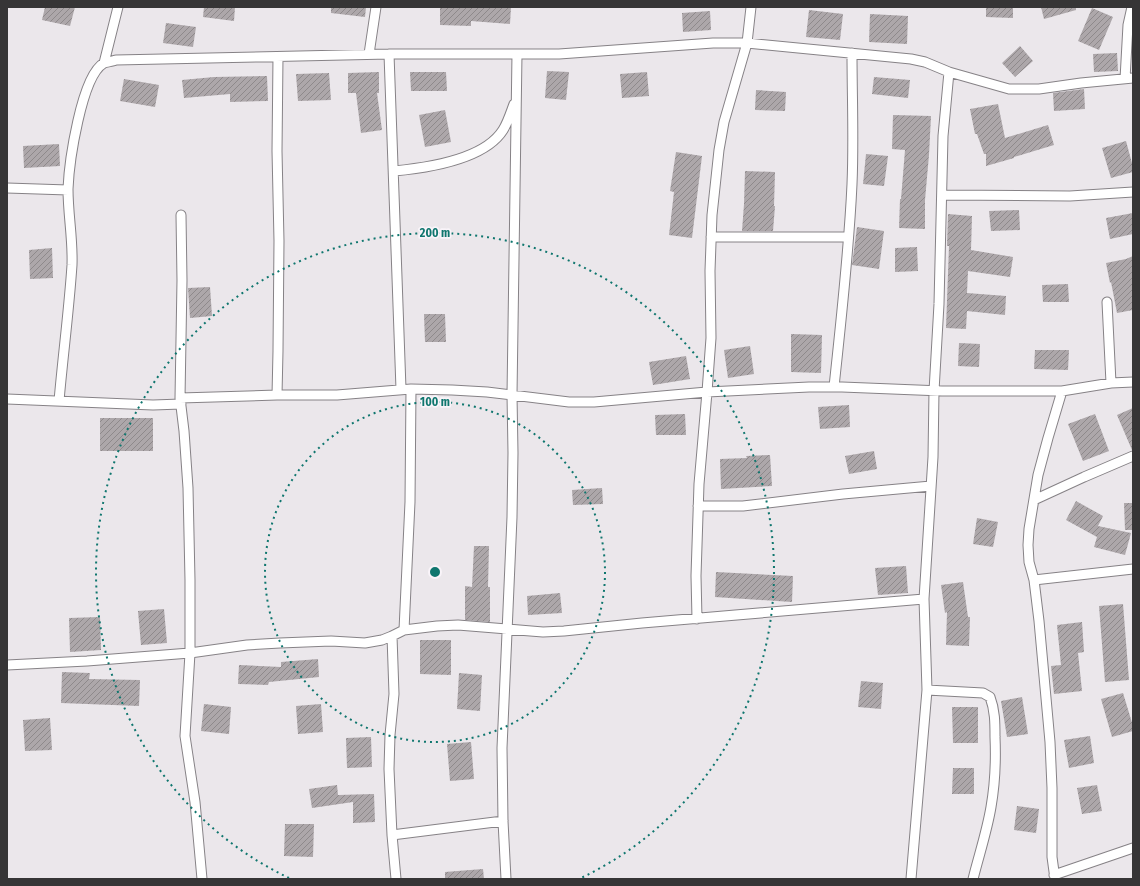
<svg xmlns="http://www.w3.org/2000/svg" width="1140" height="886" viewBox="0 0 1140 886" font-family="'Fira Sans Condensed',sans-serif">
<style>
.building{fill:url(#building-hatch)}
.lines{fill:none;stroke-linecap:round;stroke-linejoin:round}
.minor-casing{stroke:#868286;stroke-width:11}
.minor{stroke:#fff;stroke-width:9}
.ring{fill:none;stroke:#0f766e;stroke-width:2;stroke-dasharray:2 4}
.centre{fill:#0f766e;stroke:#f9f4f9;stroke-width:2}
.ring-label{font-size:12px;text-anchor:middle;font-weight:bold;fill:#0f766e;stroke:#f9f4f9;stroke-width:3.5;stroke-linejoin:round;paint-order:stroke}
</style>
<defs>
<pattern id="building-hatch" width="6" height="6" patternUnits="userSpaceOnUse"><rect width="6" height="6" fill="#ada7aa"/><path d="M-1 1l2-2M0 6l6-6M5 7l2-2" fill="none" stroke="#8e898b"/></pattern>
</defs>
<rect width="100%" height="100%" fill="#ebe7eb"/>
<path class="building" d="M45,7H75L70,26L42,20Z
M204,7H235L234,21L203,17Z
M331,7H366L365,17L331,13Z
M440,7H511L510,24L471,21V26L440,25Z
M986,7H1013V18L986,17Z
M1041,7H1076V10L1044,19Z
M1092,8L1113,17L1099,50L1078,41Z
M809,10L843,14L840,40L806,37Z
M710,11L711,30L683,32L682,13Z
M870,14L908,16L907,44L869,42Z
M166,23L196,27L193,47L163,43Z
M1020,46L1033,61L1015,77L1002,63Z
M1117,53L1118,71L1094,72L1093,54Z
M547,71L569,72L566,100L545,98Z
M379,72V93H377L382,130L361,133L356,93H348V73Z
M410,72H446L447,91H411Z
M647,72L649,96L622,98L620,74Z
M329,73L331,100L298,101L296,74Z
M267,76L268,101L230,102V94L184,98L182,80L214,77Z
M874,77L910,80L908,98L872,94Z
M124,79L159,85L155,107L120,101Z
M1084,89L1085,109L1054,111L1053,93Z
M756,90L786,92L785,111L755,110Z
M998,104L1005,138L1048,125L1054,145L1014,157V158L986,166V154H984L977,134H975L970,109Z
M445,110L451,142L425,147L419,115Z
M893,115L931,116L929,155L925,200V229L899,228L900,199H901L905,150L892,149Z
M1126,141L1133,167V172L1111,178L1102,148Z
M59,144L60,166L24,168L23,146Z
M676,152L702,156L692,238L669,235L674,192L670,191Z
M866,154L888,156L884,186L863,184Z
M745,171L775,172L774,206H775L773,231H742L744,204Z
M1019,210L1020,230L991,231L989,211Z
M1133,213V234L1110,239L1106,218Z
M948,214L972,216L971,250L1013,257L1010,277L968,271L967,293L1006,296L1005,315L967,311L966,329L946,328L949,246H947Z
M857,227L884,231L879,269L852,265Z
M917,247L918,271L895,272V248Z
M52,248L53,278L30,279L29,250Z
M1133,256V310L1117,313L1111,282L1110,283L1106,263L1126,259Z
M1068,284L1069,302H1043L1042,285Z
M210,287L212,316L190,318L188,288Z
M424,314H445L446,342H425Z
M791,334L822,335L821,373L791,372Z
M959,343L980,344L979,367L958,366Z
M750,346L754,374L728,378L724,350Z
M1035,350H1069L1068,370L1034,369Z
M686,356L690,379L653,385L649,362Z
M849,405L850,427L820,429L818,407Z
M1133,408V450H1132L1117,415Z
M685,414L686,435H656L655,415Z
M1095,414L1109,451L1083,461L1068,424Z
M100,418H153V451H100Z
M874,451L877,469L849,474L845,456Z
M770,455L772,486L721,489L720,459L747,458L746,456Z
M602,488L603,504L573,505L572,490Z
M1076,501L1103,516L1098,526L1131,533L1125,555L1094,547L1097,537L1066,520Z
M1124,503H1133V530H1125Z
M977,518L998,522L993,547L973,544Z
M474,546H489L488,587H490V622L465,620V586L472,587Z
M906,566L908,593L878,595L875,568Z
M716,572L793,576L792,602L715,597Z
M963,582L968,617H970L969,646L946,645L947,612L945,613L941,585Z
M560,593L562,613L528,615L527,596Z
M1123,604L1129,680L1105,682L1099,606Z
M164,609L167,643L141,645L138,611Z
M100,617L101,650L70,652L69,618Z
M1082,622L1084,652L1078,653L1082,691L1054,694L1051,666L1061,665L1057,625Z
M420,640H451V675L420,674Z
M318,659L319,677L269,682L268,685L238,684L239,665L281,667V662Z
M62,672L90,673L89,679L140,680L139,706L61,703Z
M459,673L482,675L480,711L457,709Z
M861,681L883,683L881,709L858,707Z
M1123,693L1133,726V731L1112,737L1101,699Z
M1022,697L1028,734L1007,737L1001,701Z
M204,704L231,707L229,734L201,731Z
M321,704L323,732L298,734L296,706Z
M952,707H978V743H953Z
M50,718L52,750L25,751L23,720Z
M1090,736L1094,763L1069,768L1064,740Z
M371,737L372,767L347,768L346,738Z
M471,742L474,779L450,781L447,744Z
M953,768H974V794H952Z
M337,785L338,795L374,794L375,822L353,823V802L312,808L309,789Z
M1097,785L1102,811L1082,814L1077,788Z
M1017,806L1039,809L1036,833L1014,830Z
M285,824H314L313,857L284,856Z
M483,869L484,879H445V872Z"/>
<g class="lines">
<g class="minor-casing">
<path id="minor" d="M369,54L376,7
M389,54L401,389
M104,63L118,7
M1125,79L1128,25L1132,7
M394,171C426,168 484,160 503,130C508,122 511,112 514,104
M7,188L68,190
M943,195L1070,196L1133,192
M181,215L182,280L180,398L184,431L188,488L190,580V653L185,736L195,802L202,879
M711,237H848
M1107,302L1111,383
M834,387C841,320 849,252 852,184C854,140 852,96 852,53
M277,395L278,351L279,241L277,151L278,57
M180,398L277,395H337L411,389L452,390L487,392L569,402H594L707,392L809,387H842L942,391H1062L1111,383L1133,382
M7,399L153,405L181,404
M59,401C63,355 69,310 72,265C73,239 68,215 68,189C69,164 81,76 104,63C108,62 113,61 116,60L389,54H559L713,43H747L911,59L925,62L949,72L1009,89H1039L1081,83L1133,78
M1034,500L1084,477L1133,456
M698,506H743L843,494L931,486
M1034,580L1133,569
M924,599L933,457L934,391L939,304L943,136L949,72
M697,619L696,576L699,484L707,392L711,338L710,271L712,215L719,150L724,122L747,43L751,7
M404,630L437,626L458,625L543,632L564,631L642,623L924,599L927,690L911,879
M7,665L87,661L190,653L247,645L280,643L331,641L365,643L382,640L392,636
M927,690L983,693L990,697C995,710 995,723 995,737C996,760 995,784 991,807C987,831 979,855 973,879
M392,835L503,821
M1054,875L1133,848
M396,879L392,835L389,769L390,735L394,694L392,636L404,630L410,502L411,389
M506,879L503,821L502,748L512,517L513,453L512,395L517,54
M1055,879L1052,857V788L1050,742L1039,621L1034,580L1029,562L1028,545L1029,529L1038,475L1048,438L1062,391"/>
</g>
<use href="#minor" class="minor"/>
</g>
<g class="ring">
<circle cx="435" cy="572" r="170"/>
<path d="M289 878A339 339 0 1 1 581 878"/>
</g>
<circle cx="435" cy="572" r="6" class="centre"/>
<g class="ring-label">
<text x="435" y="237">200 m</text>
<text x="435" y="406">100 m</text>
</g>
<rect width="1140" height="886" fill="none" stroke="#363536" stroke-width="16"/>
</svg>
